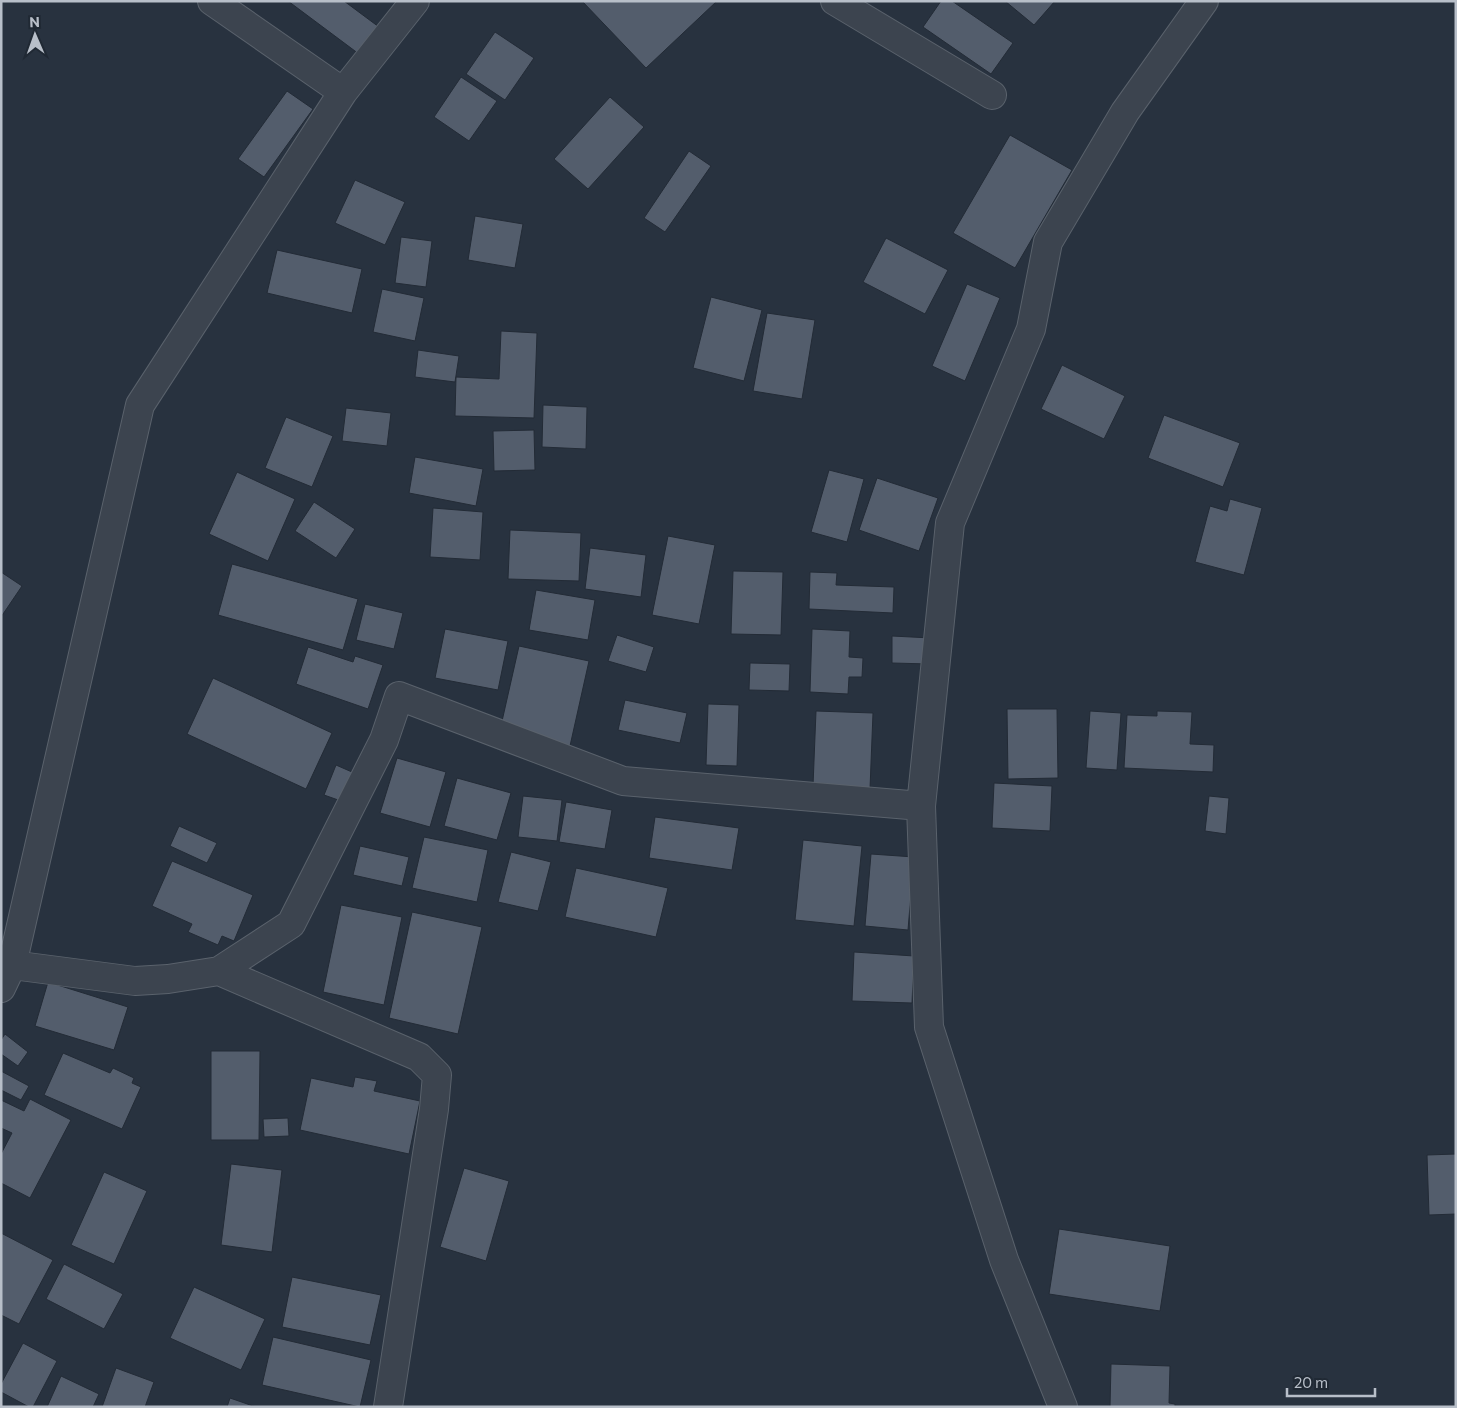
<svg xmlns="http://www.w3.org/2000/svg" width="1457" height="1408" viewBox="0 0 1457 1408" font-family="Commissioner,sans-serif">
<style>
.building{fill:#535d6c;stroke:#232b36}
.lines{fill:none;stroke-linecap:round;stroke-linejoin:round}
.street-casing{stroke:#5a626c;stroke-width:30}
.street{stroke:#3c444f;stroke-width:28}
</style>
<rect width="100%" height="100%" fill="#28323f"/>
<path class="building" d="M288,1H344L383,30L363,57Z
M582,1H717L646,68Z
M941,1H952L1013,43L991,74L923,27Z
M1005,1H1055L1034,25Z
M495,32L534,58L505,100L466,74Z
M461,77L497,101L469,141L434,117Z
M287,91L313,109L264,177L238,159Z
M610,97L644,127L588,189L554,159Z
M1010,135L1072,170L1015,268L953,233Z
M689,151L711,166L665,232L644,218Z
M355,180L405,202L385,245L335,223Z
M475,216L523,224L515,268L468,260Z
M401,237L432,241L426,287L395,283Z
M886,238L948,270L925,314L863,282Z
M277,250L362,269L352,313L267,293Z
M967,284L1000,298L965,381L932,366Z
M382,289L424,298L415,341L373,332Z
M711,297L762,310L744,381L693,368Z
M767,313L815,320L802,399L753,391Z
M501,331L537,333L534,418L455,416L456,377L499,379Z
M418,350L459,356L455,382L415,377Z
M1062,365L1125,396L1104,439L1041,409Z
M543,405L587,407L586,449L542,447Z
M346,408L391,413L387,446L342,441Z
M1164,415L1240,443L1223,487L1148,458Z
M286,417L333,436L312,487L265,468Z
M534,430L535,470L494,471L493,431Z
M415,457L483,469L476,506L409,493Z
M829,470L864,479L847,542L811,532Z
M237,472L295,499L268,561L209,534Z
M877,478L938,498L919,551L859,530Z
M1230,499L1262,508L1244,575L1195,562L1210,506L1227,511Z
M314,502L355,529L336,558L295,531Z
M433,508L483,512L480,560L430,557Z
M510,530L581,533L579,581L508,579Z
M668,536L715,545L699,624L652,615Z
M590,548L646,555L641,597L585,589Z
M232,564L358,599L343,650L218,615Z
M733,571L783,572L781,635L731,634Z
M1,572L22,586L1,617Z
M810,572L837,573L836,585L894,587L893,613L809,609Z
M536,590L595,600L588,640L529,630Z
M365,604L403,613L394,649L356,640Z
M445,629L508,641L498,690L435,678Z
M812,629L850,631L849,657L863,658L862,677H849L848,694L810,692Z
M617,635L654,647L646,672L608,661Z
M892,636L931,638L930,664L892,663Z
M519,646L589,661L570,746L500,730Z
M308,647L353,662L355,656L383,665L368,709L296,684Z
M750,663L790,664L789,691L749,690Z
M213,678L332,733L306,789L187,734Z
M625,700L687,713L680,743L618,730Z
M708,704L739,705L737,766L706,765Z
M1007,709H1057L1058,778L1008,779Z
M816,711L873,713L870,789L813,786Z
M1090,711L1121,713L1117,770L1086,768Z
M1157,711L1192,712L1190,744L1214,745L1213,772L1124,768L1127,715L1157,716Z
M397,758L446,772L430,827L380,813Z
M336,765L352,772L341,801L324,795Z
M457,778L511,793L497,840L444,826Z
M994,783L1052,786L1050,831L992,828Z
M523,796L562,800L557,841L518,837Z
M1209,796L1229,798L1226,834L1205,831Z
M566,802L612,810L605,849L559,842Z
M655,817L739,828L732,870L649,858Z
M179,826L217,843L207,863L170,846Z
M424,837L488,850L477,902L412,888Z
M803,840L862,846L854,926L795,920Z
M360,846L409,857L402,886L353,875Z
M511,852L551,862L538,911L498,902Z
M871,854L914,857L908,930L865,926Z
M172,861L253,895L234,941L222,936L218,945L188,932L192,924L152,906Z
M576,868L668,888L656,937L565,917Z
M341,905L402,917L384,1005L323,992Z
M412,912L482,927L458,1034L389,1018Z
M854,952L914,956L912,1003L852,1001Z
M48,982L128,1007L114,1050L35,1026Z
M5,1034L28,1052L18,1066L1,1054V1040Z
M211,1051H260L259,1140H211Z
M63,1053L110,1073L113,1068L134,1078L132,1083L141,1087L122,1129L44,1095Z
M1,1071L29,1086L21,1100L1,1090Z
M355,1077L377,1081L374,1091L420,1101L409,1154L300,1130L311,1078L353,1087Z
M30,1099L71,1120L30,1198L1,1183V1154L12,1133L1,1128V1100L24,1111Z
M288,1118L289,1136L264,1137L263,1119Z
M1456,1154V1214L1429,1215L1427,1155Z
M231,1164L282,1170L272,1252L221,1245Z
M464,1168L509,1181L486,1261L440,1247Z
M104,1172L147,1191L114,1264L71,1245Z
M1059,1229L1170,1246L1160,1311L1049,1294Z
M1,1233L53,1260L19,1324L1,1315Z
M64,1264L123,1294L104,1329L46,1299Z
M292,1277L381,1295L370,1345L282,1327Z
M194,1287L265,1319L241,1370L170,1338Z
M273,1337L371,1360L360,1407L262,1385Z
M23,1343L57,1361L33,1407H29L1,1392V1384Z
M1111,1364L1170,1366L1169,1403L1175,1404V1407H1110Z
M116,1368L154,1382L145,1407H102Z
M61,1376L99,1394L93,1407H47Z
M230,1398L256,1407H227Z"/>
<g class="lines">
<g class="street-casing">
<path id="street" d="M212,1L343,92
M835,1L992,95
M921,806L929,1027L1004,1260L1063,1407
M1,960L12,965L135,981L168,979L219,971L291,924L384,740L399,696L623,781L921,806L950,523L1031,329L1048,242L1125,112L1204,1
M219,971L419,1057L437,1075L434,1109L388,1407
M1,988L12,965L140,405L343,92L415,1"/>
</g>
<use href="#street" class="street"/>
</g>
<rect width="1457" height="1408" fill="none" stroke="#b8bfc9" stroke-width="5"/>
<g transform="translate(35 35) rotate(358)" stroke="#202934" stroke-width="4" paint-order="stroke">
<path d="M0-4L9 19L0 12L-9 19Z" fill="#b8bfc9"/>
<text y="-8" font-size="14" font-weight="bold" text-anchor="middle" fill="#b8bfc9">N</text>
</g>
<path d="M1287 1388v8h88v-8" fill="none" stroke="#b8bfc9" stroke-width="2.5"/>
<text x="1294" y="1388" font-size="15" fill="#b8bfc9" stroke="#202934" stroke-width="4" paint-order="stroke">20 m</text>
</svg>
